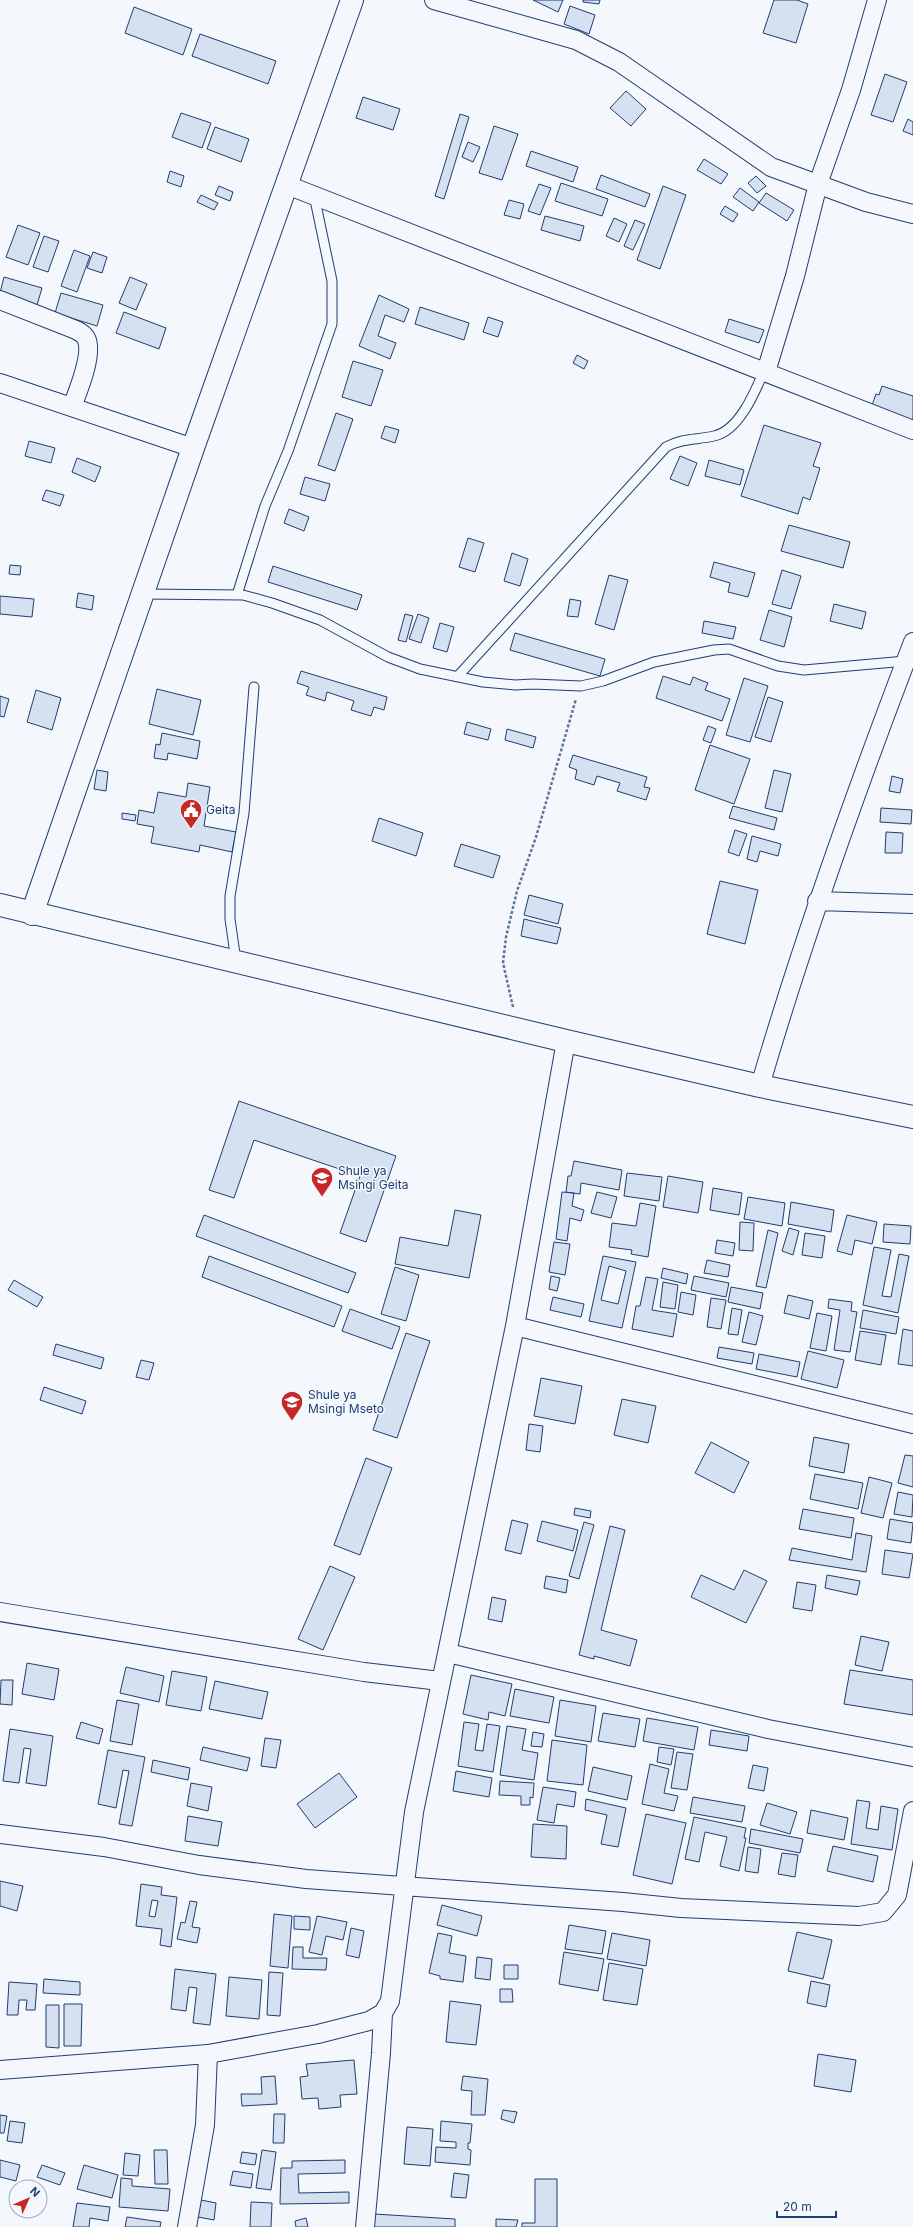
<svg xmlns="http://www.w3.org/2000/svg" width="913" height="2227" viewBox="0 0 913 2227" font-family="Inter,sans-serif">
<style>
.building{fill:#d5e0f0;stroke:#1d3f73;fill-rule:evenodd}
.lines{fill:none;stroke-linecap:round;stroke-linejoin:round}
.service-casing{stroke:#1d3f73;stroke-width:11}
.minor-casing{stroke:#1d3f73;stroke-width:20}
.tertiary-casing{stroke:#1d3f73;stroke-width:24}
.path{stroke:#5e769c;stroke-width:2.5;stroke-dasharray:3 2;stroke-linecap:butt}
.service{stroke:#f4f7fb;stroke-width:9}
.minor{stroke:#f4f7fb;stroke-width:18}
.tertiary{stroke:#f4f7fb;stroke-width:22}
.labels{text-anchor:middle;stroke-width:3;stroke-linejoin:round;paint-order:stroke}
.poi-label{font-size:12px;fill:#1d3f73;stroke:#f4f7fb;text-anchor:start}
</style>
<rect width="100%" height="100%" fill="#f4f7fb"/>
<path class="building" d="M533,0H563L558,12Z
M583,0H600L599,4L583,2Z
M774,0H797L808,4L796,43L763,33Z
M570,6L595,15L589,34L564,24Z
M134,7L192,29L183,55L125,33Z
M200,34L276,61L268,84L192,56Z
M885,74L907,82L893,122L871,115Z
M626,91L646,109L631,126L610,108Z
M363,97L400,109L393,130L356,118Z
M181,113L211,123L202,148L172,137Z
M460,114L469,117L444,199L435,196Z
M908,119L913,122V135L903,131Z
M494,126L518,134L502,180L479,173Z
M215,127L249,139L241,162L207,149Z
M468,142L480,147L473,162L462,157Z
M531,151L578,167L573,182L526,166Z
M704,159L728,174L721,184L697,170Z
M170,171L184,176L181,187L167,182Z
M601,175L650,194L645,207L596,189Z
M756,176L766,186L757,193L748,183Z
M561,183L608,199L602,216L555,201Z
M539,184L551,188L540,215L528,211Z
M219,186L233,192L230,201L215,195Z
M663,186L686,195L660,269L637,260Z
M740,188L759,202L753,211L733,197Z
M766,193L794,210L787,221L759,203Z
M201,195L218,203L214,210L197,202Z
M509,200L524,204L520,219L504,215Z
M725,206L738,214L733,222L720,214Z
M545,216L584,226L580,241L541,230Z
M614,218L627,224L619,242L606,236Z
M635,220L645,224L633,250L624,246Z
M18,225L40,233L28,265L6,257Z
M44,236L59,241L48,272L33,267Z
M74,250L90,256L77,292L61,286Z
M93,252L107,257L102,273L87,268Z
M4,277L42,288L37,305L0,293Z
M130,277L147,284L136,310L119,303Z
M61,293L103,305L97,326L55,313Z
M379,295L409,309L404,322L385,315L378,336L396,343L390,359L359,346Z
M420,307L469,323L464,340L415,324Z
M124,312L166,328L159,349L116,333Z
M488,317L503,322L498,337L483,332Z
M729,319L764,330L759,343L725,332Z
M577,355L588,361L584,369L573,363Z
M353,361L383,370L371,406L342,397Z
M882,386L913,396V425L870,411L876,394L879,395Z
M336,413L353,419L335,471L318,465Z
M764,425L821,443L813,466L820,468L810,500L803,497L798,514L741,496Z
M385,426L399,430L395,443L381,438Z
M29,441L55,448L51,463L25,456Z
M680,456L697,463L688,486L670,479Z
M77,458L101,467L95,482L72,472Z
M709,460L744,470L740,485L705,476Z
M305,477L330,484L325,501L300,494Z
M46,490L64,495L60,506L42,500Z
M289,509L309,517L304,531L284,523Z
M789,525L850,542L843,568L781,551Z
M468,538L484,543L475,572L459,567Z
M512,553L528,559L520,586L504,581Z
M714,562L755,573L748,597L728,592L730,583L710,577Z
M10,565L21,566L20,575L9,574Z
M273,566L362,595L357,610L268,582Z
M782,570L801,576L791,609L772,604Z
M609,575L628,580L614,630L595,624Z
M78,593L94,596L92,610L76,607Z
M0,596L34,599L32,617L0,614Z
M570,599L581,601L578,617L567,616Z
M834,604L866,612L862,629L830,621Z
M769,610L792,617L784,647L760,640Z
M405,614L413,616L406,642L398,640Z
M418,614L429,618L421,643L409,639Z
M704,621L736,627L733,639L702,633Z
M440,623L454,627L447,652L433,648Z
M515,633L605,659L600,676L510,650Z
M301,671L387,697L384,710L374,707L371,716L351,710L354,701L327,692L325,701L306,695L309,687L297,683Z
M663,676L690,685L693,677L708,683L705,690L730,699L722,721L656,698Z
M744,678L768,686L750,742L726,735Z
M157,689L201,700L193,735L149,724Z
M36,690L61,698L52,730L27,722Z
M0,696L9,699L4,717L0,716Z
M768,697L783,702L771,742L755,737Z
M467,722L491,729L488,740L464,734Z
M708,726L716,729L711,743L703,740Z
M507,729L536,737L533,748L505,740Z
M162,733L200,741L197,759L168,753L167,760L154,758L156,744L160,745Z
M710,745L750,759L734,804L695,790Z
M573,755L647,777L644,787L650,788L646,800L617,791L620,783L597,776L594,785L575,779L577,770L569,767Z
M97,770L108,772L106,791L94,789Z
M774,770L791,774L782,812L765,808Z
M892,776L903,779L900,793L889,791Z
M188,783L210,787L204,826L236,832L232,852L200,845L199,852L151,843L154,827L137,824L139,810L154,813L158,792L186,797Z
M733,806L777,818L774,830L729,818Z
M881,808L912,810L911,824L880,822Z
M122,813L136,815L135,821L122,819Z
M379,818L423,833L416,856L372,841Z
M735,830L747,834L739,856L728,852Z
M886,832L903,833L902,853H885Z
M752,836L781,844L778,856L760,851L757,862L747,859Z
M461,844L500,856L493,878L454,866Z
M720,881L758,890L745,944L707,934Z
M529,895L563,904L558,924L524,915Z
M524,919L561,928L557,944L521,936Z
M239,1101L396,1156L366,1242L340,1233L360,1176L254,1140L234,1198L209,1190Z
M574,1161L622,1170L619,1190L581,1183L580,1194L566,1192L568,1176H571Z
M627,1173L662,1177L659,1201L624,1196Z
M668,1176L703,1182L698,1213L663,1207Z
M713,1188L742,1193L739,1215L710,1210Z
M562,1192L574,1193L572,1206L584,1210L581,1221L570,1218L567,1241L556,1239Z
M597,1192L617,1197L611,1218L591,1213Z
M748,1197L785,1203L782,1226L744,1219Z
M791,1202L834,1210L831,1232L788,1224Z
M640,1203L656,1206L648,1257L631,1254L632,1250L609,1247L612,1223L636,1226Z
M455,1210L481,1215L469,1278L395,1264L400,1237L448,1246Z
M204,1215L356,1273L348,1293L196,1236Z
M847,1215L877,1222L872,1244L855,1240L852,1255L837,1251Z
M740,1222L754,1223L753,1251L739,1250Z
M884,1224L911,1226L910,1244L883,1242Z
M789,1228L799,1231L793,1255L782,1251Z
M768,1230L778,1233L766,1288L756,1286Z
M805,1233L825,1236L822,1258L802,1255Z
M717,1240L735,1243L733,1256L715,1253Z
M554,1242L570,1244L565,1275L549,1272Z
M874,1247L891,1250L882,1296L891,1297L899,1254L909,1256L898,1313L863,1305Z
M209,1256L342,1306L334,1327L202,1277Z
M603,1256L636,1262L622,1328L589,1321ZM609,1266L626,1271L618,1304L601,1300Z
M707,1260L730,1265L728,1277L704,1273Z
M395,1267L419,1275L406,1321L381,1314Z
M663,1268L688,1274L686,1284L661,1278Z
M551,1276L560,1278L557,1291L549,1289Z
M694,1276L729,1283L726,1297L691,1290Z
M646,1277L658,1279L652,1310L677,1314L673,1337L632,1329L636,1306H640Z
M14,1280L43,1297L37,1307L8,1290Z
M663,1282L678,1285L675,1309L660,1307Z
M731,1287L763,1293L760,1309L728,1302Z
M681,1292L696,1295L693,1315L678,1312Z
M788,1295L813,1301L809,1319L784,1313Z
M553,1297L584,1304L581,1317L550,1310Z
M711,1298L726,1300L721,1329L707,1327Z
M829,1299L852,1302L851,1311L857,1312L850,1352L834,1350L840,1310L828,1308Z
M732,1308L742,1310L738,1335L728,1334Z
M350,1309L400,1327L392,1349L342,1331Z
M863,1310L899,1317L896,1334L860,1328Z
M749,1312L763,1316L756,1345L742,1342Z
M817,1313L832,1316L826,1351L810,1348Z
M903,1329L913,1331V1366L898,1364Z
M860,1331L886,1335L881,1365L855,1360Z
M406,1333L430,1341L397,1438L373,1430Z
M56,1344L104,1358L101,1369L53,1355Z
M719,1347L754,1353L752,1364L717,1358Z
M808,1351L844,1360L837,1388L801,1379Z
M759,1354L800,1362L797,1377L756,1369Z
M141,1360L154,1363L149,1380L136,1377Z
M541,1378L582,1386L575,1424L534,1416Z
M44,1387L86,1401L82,1414L40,1400Z
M622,1399L656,1406L648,1443L614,1435Z
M529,1424L543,1426L540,1452L526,1450Z
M814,1437L849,1444L844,1473L809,1466Z
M711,1442L749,1462L734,1493L695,1473Z
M905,1455L913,1456V1487L898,1483Z
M366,1458L392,1468L360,1555L334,1545Z
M815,1474L863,1483L858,1509L810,1499Z
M869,1477L892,1483L883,1518L861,1513Z
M898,1492L913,1495L912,1517L894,1514Z
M575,1508L591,1511L590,1518L574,1515Z
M803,1509L854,1518L851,1538L799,1529Z
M890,1519L913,1523L911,1543L887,1539Z
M512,1520L528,1524L521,1554L505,1550Z
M542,1521L578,1530L573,1551L537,1541Z
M584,1522L594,1525L579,1579L569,1576Z
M610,1526L625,1530L601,1630L637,1640L630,1666L594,1656V1659L579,1655Z
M856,1533L872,1536L866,1572L789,1560L792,1548L852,1560Z
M885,1550L913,1554L909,1578L882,1574Z
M330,1566L355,1577L323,1650L298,1639Z
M744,1570L767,1581L746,1623L691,1597L701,1575L734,1590Z
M827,1575L860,1581L857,1595L825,1588Z
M546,1576L568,1580L566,1593L544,1588Z
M797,1582L816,1585L812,1611L793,1608Z
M492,1597L506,1600L502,1622L488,1619Z
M861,1636L889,1642L882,1671L855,1665Z
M27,1663L59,1669L54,1700L22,1694Z
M126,1667L164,1676L159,1702L120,1693Z
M850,1670L913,1680V1715L844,1704Z
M172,1671L207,1677L201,1711L166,1705Z
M471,1675L512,1684L505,1716L489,1712L488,1720L463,1714Z
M1,1680H13L12,1705L0,1704Z
M215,1681L268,1692L262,1719L209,1709Z
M515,1689L554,1697L549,1723L510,1716Z
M117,1700L139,1704L132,1745L110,1741Z
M560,1700L596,1706L591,1742L555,1736Z
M603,1713L640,1719L635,1747L598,1741Z
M647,1718L698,1727L694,1750L643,1741Z
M81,1722L103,1729L99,1744L76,1738Z
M464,1722L479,1724L475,1750L483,1751L487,1724L500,1726L493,1772L458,1766Z
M507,1726L526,1729L522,1750L538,1753L534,1780L500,1775Z
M10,1729L53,1736L46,1786L26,1783L31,1749L24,1748L19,1783L3,1781Z
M711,1730L749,1736L747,1751L709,1745Z
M533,1732L544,1734L542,1747L531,1746Z
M265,1738L281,1740L276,1768L261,1766Z
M552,1740L587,1745L583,1785L547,1781Z
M203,1747L250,1758L247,1771L200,1760Z
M659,1747L674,1749L671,1765L657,1762Z
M108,1750L145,1757L132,1826L119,1824L129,1771L123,1770L116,1808L98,1804Z
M677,1752L693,1754L687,1790L671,1788Z
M153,1760L190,1768L188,1780L151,1772Z
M650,1764L669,1769L664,1793L678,1796L674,1811L642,1804Z
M753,1765L768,1768L764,1791L748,1788Z
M593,1767L632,1776L627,1800L588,1791Z
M456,1771L492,1778L489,1797L453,1791Z
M339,1773L357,1797L315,1828L297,1804Z
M500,1781L534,1783L533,1798L530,1797V1805H521V1796L499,1795Z
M191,1783L212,1787L208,1811L187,1806Z
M543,1787L576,1792L574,1807L557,1804L554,1823L537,1820Z
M693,1797L745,1806L742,1822L690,1813Z
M586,1799L626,1808L618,1847L601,1844L607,1815L585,1810Z
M857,1800L870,1802L866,1828L878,1830L881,1806L898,1809L892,1850L851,1844Z
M767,1803L797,1812L790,1834L760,1825Z
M811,1810L848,1818L844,1840L807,1833Z
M646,1814L686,1823L672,1884L633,1875Z
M188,1816L222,1822L218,1846L185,1841Z
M694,1817L746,1828L744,1838H746L739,1871L720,1866L727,1837L705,1832L699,1862L685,1859Z
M533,1824L567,1826L566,1859L531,1857Z
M751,1829L803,1839L800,1853L749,1843Z
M833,1846L878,1856L873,1882L827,1871Z
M748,1847L761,1849L758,1873L745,1871Z
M782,1853L798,1855L795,1877L778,1874Z
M0,1881L23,1886L17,1911L0,1906Z
M141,1884L162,1887L161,1895L177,1897L171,1947L160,1945L162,1929L136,1926ZM152,1900L158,1901L155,1917L149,1916Z
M190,1901L197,1902L192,1927L200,1928L197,1943L177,1939L181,1922L185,1923Z
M442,1905L482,1916L477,1936L437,1925Z
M274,1914L292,1916L288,1968L270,1966Z
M294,1916L310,1917V1930L294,1929Z
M317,1916L347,1922L343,1940L326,1936L322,1955L309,1952Z
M569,1925L606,1931L602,1954L565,1949Z
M351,1928L364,1931L359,1958L346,1955Z
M797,1932L832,1940L823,1979L788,1971Z
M438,1933L452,1936L449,1953L466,1956L463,1982L440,1979V1976L429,1973Z
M612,1933L650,1940L646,1966L607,1959Z
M293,1947H303V1958H327L326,1970L292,1969Z
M564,1952L604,1959L598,1991L559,1984Z
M477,1957L492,1959L490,1980L475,1978Z
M609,1963L643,1969L637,2005L603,2000Z
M504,1965H518V1979H504Z
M175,1969L216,1974L210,2025L193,2023L197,1988L189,1987L186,2011L171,2009Z
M269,1972L283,1973L280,2016L267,2015Z
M229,1977L262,1980L259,2019L226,2016Z
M44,1979L80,1982V1995L43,1993Z
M811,1981L830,1985L826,2007L807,2003Z
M9,1982L37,1984L35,2010H26L27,2000H19L18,2015H7Z
M500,1989H512L513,2002H500Z
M450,2001L481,2005L476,2045L446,2042Z
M64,2004H82L81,2046H64Z
M46,2005H59V2048L46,2047Z
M818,2054L856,2060L851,2092L814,2086Z
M354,2060L357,2094L340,2095L341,2107L319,2109L318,2098L302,2099L300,2077L308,2076L306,2064Z
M275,2076L277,2104L242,2106L241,2094H262L261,2077Z
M463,2076L488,2079L485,2115H471L472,2091L461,2090Z
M503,2110L517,2112L514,2123L501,2119Z
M274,2114H285L284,2143H273Z
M0,2115L7,2116L4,2133H0Z
M10,2121L25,2123L22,2143L7,2141Z
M441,2121L472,2124L470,2143H468V2149L471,2150L470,2165L435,2162L436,2147L456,2148V2142L440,2141Z
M407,2127L433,2129L430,2166L404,2164Z
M154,2150H167L168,2184H155Z
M262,2150L276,2152L271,2190L256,2188Z
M242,2152L257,2154L255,2165L240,2163Z
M125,2153L140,2155L138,2176L123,2175Z
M0,2160L20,2165L16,2181L0,2177Z
M345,2160V2173L298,2174L299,2193L349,2192V2203L280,2204L281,2168H292V2161Z
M42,2165L65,2173L60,2185L37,2177Z
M84,2165L118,2175L112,2198L77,2189Z
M233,2171L253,2174L251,2188L230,2185Z
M454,2173L469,2175L466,2198L451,2197Z
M121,2178L132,2179V2186L170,2189L168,2211L119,2207Z
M535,2179H557V2227H522V2223H535Z
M201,2200L216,2203L214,2220L198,2217Z
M251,2202L272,2203L271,2227H250Z
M77,2203L110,2207L108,2221L90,2218L89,2227H73Z
M374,2214L455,2219V2227H373Z
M127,2217L161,2222L160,2227H125Z
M306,2218L308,2227H296L295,2221Z
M496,2219L518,2220L516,2227H496Z"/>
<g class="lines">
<g class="service-casing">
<path id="service" d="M143,594L243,595L272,603L320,620L388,657L420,669L483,682L515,685L533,684L581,686L603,681L654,662L714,650L729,649L778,666L804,670L906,661
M237,595L265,506L288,451L332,324V281L314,195
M458,676L666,447C682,438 696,440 714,436C739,431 755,392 764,371
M236,961L230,919V896L244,813L254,687"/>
</g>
<g class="minor-casing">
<path id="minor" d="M434,0L576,40L619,62L771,167L866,202L913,214
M287,185L913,430
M0,300L76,330C80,332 84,334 86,338C94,353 78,391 72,407
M766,372L795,276L818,184L851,90L877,0
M0,383L193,448
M817,901L913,904
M760,1086C804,935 857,788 913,642
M515,1326L913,1424
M0,1612L364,1672L440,1681
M448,1653L768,1729L913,1757
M0,1834L104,1847L199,1865L306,1879L623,1902L681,1908L859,1916L883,1912L897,1895L913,1811
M0,2070L208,2054L318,2034L369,2021L383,2013L390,2001L414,1812L515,1326L566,1041
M187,2227L205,2125L208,2054
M365,2227L381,2053L383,2013"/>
</g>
<g class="tertiary-casing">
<path id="tertiary" d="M0,905L566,1041L760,1086L913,1117
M32,914L193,448L352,0"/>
</g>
<path class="path" d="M513,1007L503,963L506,937L517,891L536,837L576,699"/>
<use href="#service" class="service"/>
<use href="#minor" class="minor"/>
<use href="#tertiary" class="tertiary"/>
</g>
<defs>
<g id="civic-pin" transform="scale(1.15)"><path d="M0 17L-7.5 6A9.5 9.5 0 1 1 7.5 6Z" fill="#c62828" stroke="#f4f7fb"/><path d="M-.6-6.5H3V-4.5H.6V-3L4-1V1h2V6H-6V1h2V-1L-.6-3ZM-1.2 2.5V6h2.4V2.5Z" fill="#fff"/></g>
<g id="school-pin" transform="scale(1.15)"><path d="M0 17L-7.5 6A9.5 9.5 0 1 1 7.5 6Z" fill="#c62828" stroke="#f4f7fb"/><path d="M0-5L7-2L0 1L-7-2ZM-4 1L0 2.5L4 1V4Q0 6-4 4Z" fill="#fff"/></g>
</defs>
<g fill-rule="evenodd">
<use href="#civic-pin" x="191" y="810"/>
<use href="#school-pin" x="322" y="1178"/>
<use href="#school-pin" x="292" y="1402"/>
</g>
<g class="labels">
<g class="poi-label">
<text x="206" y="814">Geita</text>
<text x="338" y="1175">Shule ya<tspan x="338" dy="14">Msingi Geita</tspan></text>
<text x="308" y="1399">Shule ya<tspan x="308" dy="14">Msingi Mseto</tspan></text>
</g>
</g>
<g transform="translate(28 2199) rotate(45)"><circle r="19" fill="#f4f7fb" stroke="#9eadc5"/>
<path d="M0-3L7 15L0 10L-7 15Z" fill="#c62828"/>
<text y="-6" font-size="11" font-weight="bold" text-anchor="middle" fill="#1d3f73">N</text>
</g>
<path d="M777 2211v6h59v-6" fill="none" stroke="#1d3f73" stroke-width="2"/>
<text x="783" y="2211" font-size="12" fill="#1d3f73" stroke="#f4f7fb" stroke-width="3" paint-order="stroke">20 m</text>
</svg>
